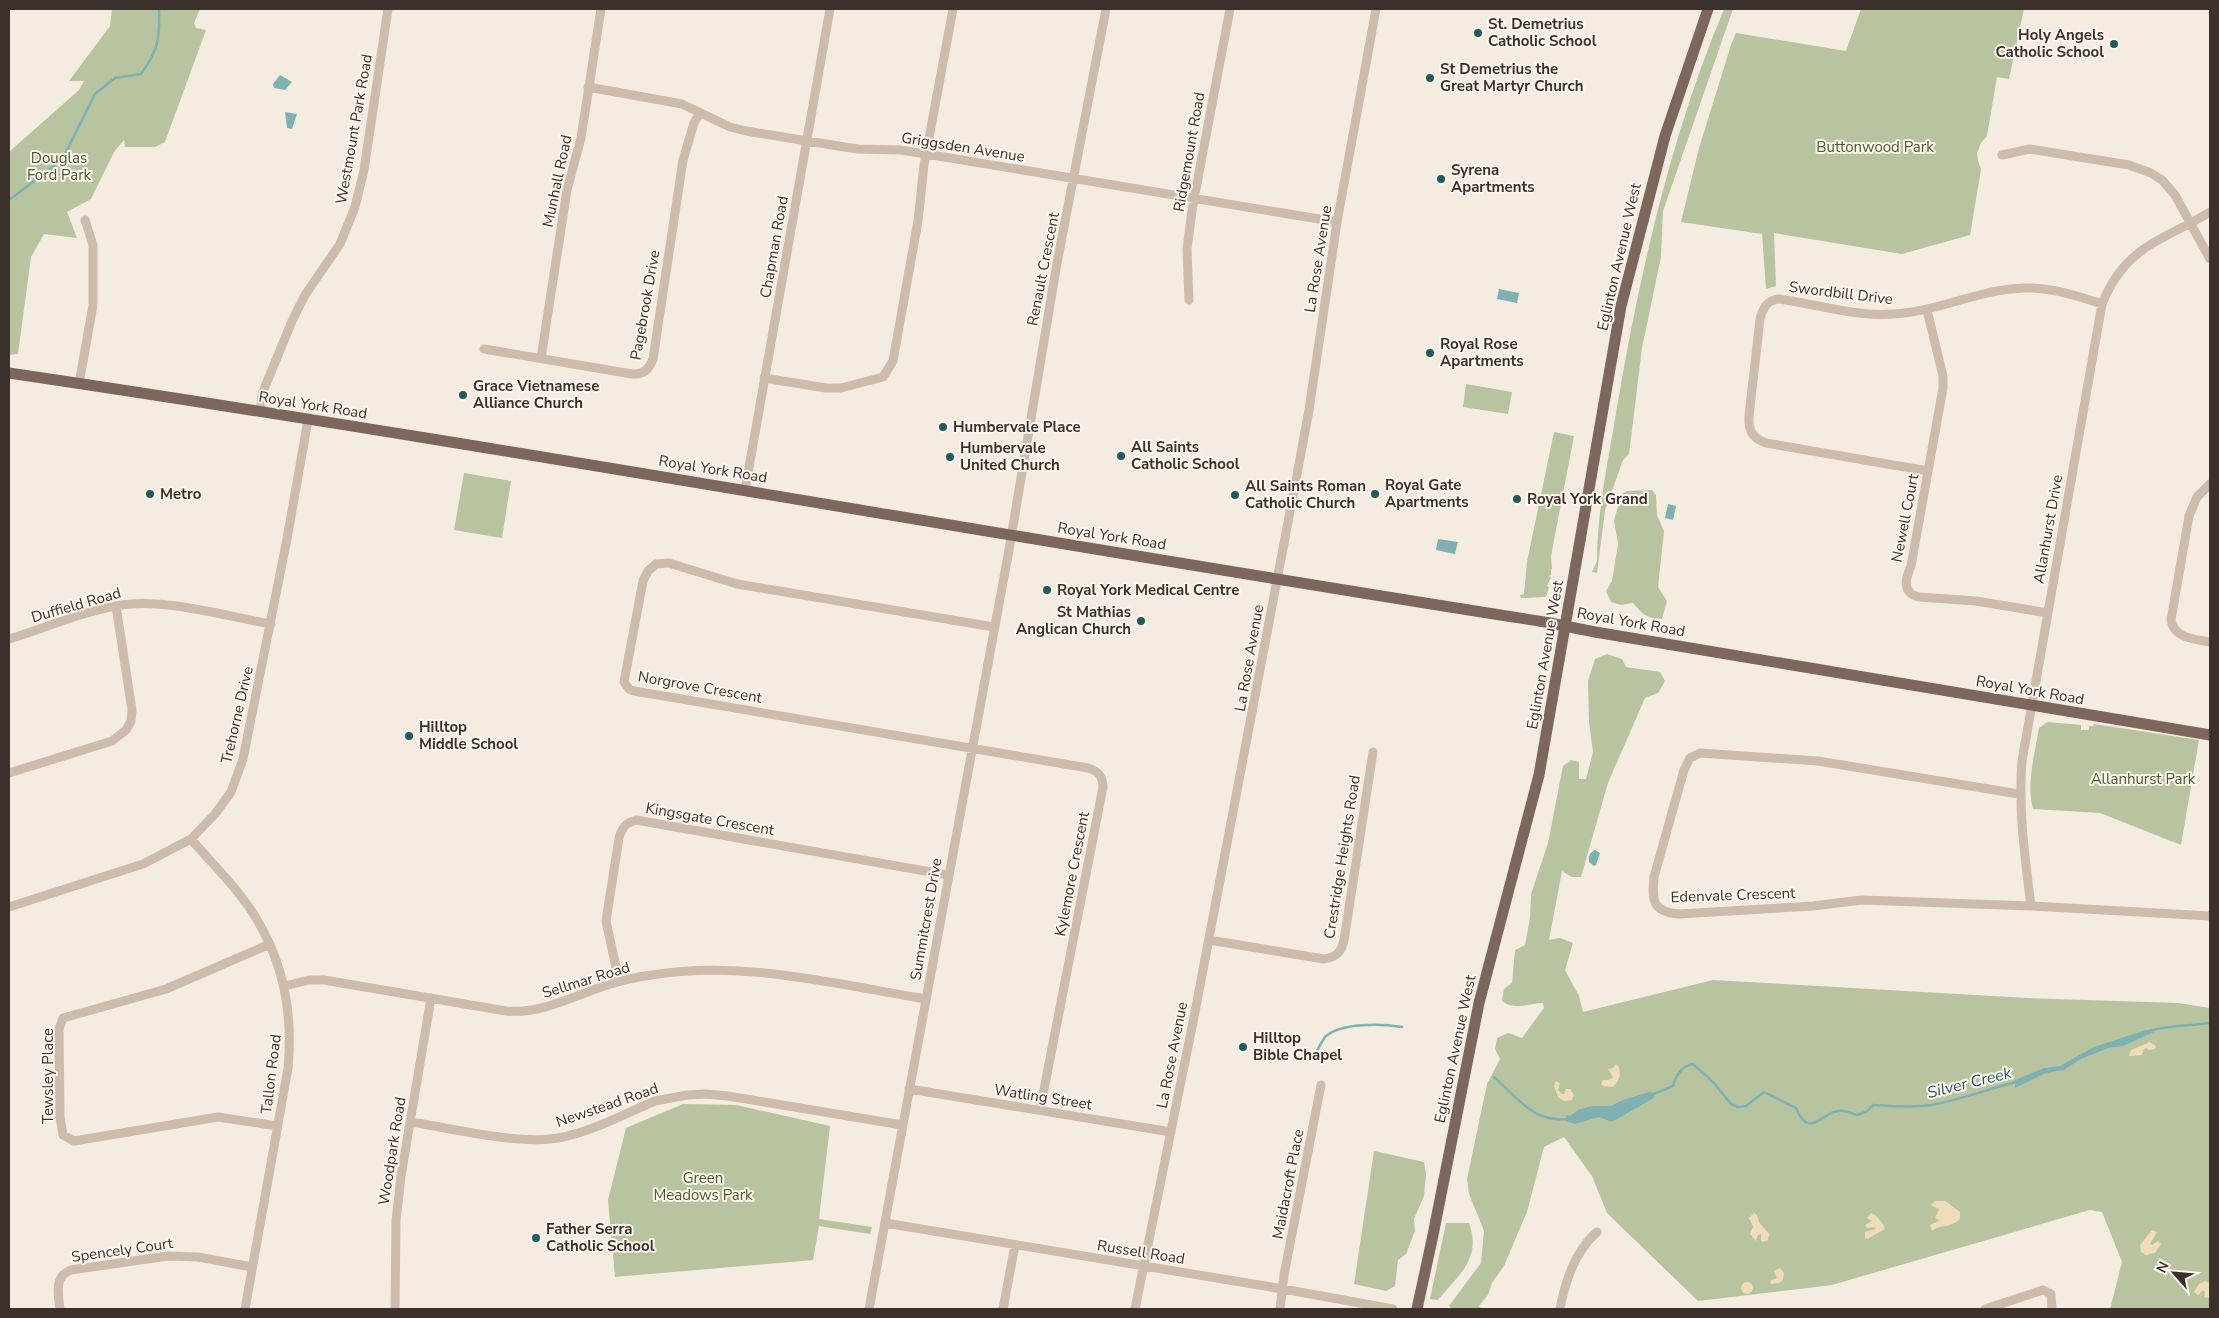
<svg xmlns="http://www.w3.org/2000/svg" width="2219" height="1318" viewBox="0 0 2219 1318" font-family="'Nunito Sans',sans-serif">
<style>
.green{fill:#b8c4a0}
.sand{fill:#efdcb8}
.water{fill:#7fb0b2}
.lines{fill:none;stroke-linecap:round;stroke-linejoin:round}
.stream{stroke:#7fb0b2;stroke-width:2.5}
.minor{stroke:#cdbbac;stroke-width:9}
.major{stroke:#7d675c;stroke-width:11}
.poi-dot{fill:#1f5a5e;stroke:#fbf5ee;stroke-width:2}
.labels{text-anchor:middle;stroke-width:4;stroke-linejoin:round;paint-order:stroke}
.poi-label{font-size:15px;font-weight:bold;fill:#3b302b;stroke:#fbf5ee;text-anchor:start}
.street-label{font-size:15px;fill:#3b302b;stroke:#fbf5ee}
.park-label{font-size:15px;fill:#4a5a2e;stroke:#fbf5ee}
.water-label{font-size:16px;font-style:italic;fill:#1f5a5e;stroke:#fbf5ee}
</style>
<rect width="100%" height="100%" fill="#f4ebe1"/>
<path class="green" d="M112,9H200L194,23L196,28L206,30L165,142L155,147H125L124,140L114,152L91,199L67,212L77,238L44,234L31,257L18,354L9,355V152L79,90L84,81H69L110,26Z
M1724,9H1733L1663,211L1661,257L1642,348L1629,454L1623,460L1605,510L1597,573L1592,572L1597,561C1597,510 1609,457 1617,407C1640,272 1671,135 1724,9Z
M1861,9H2024L2009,79L1997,77L1987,136L1981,143L1977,153L1978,161L1981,169L1970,235L1902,254L1774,233L1776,286L1766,289L1762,234L1681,222L1699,148L1731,45L1736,33L1846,51Z
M1466,384L1512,392L1508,414L1463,407Z
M1554,432L1574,436L1551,556L1552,569H1551V575L1549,576L1551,577L1547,586L1549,587L1546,597L1521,598L1520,595L1524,594L1527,562Z
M464,473L511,481L502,538L454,530Z
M1652,490L1656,495L1657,515L1664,531L1658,587L1667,601L1662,619C1647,618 1643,615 1633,603L1621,605L1611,602L1606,591L1612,581L1618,544L1614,520L1622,494L1627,491Z
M1607,654L1622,659L1626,667L1660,672L1665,681L1658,693L1645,698L1608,783L1581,877H1572L1562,871L1549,940L1560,938L1573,943L1565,970L1579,996L1583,1012L1713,980L2028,998L2178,1003L2210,1008V1309H2110L2122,1262L2102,1212L2090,1210L1832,1285L1698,1301L1607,1213L1592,1176L1564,1137L1544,1147L1527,1212L1504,1266L1492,1283L1488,1295L1479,1306L1482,1309H1452L1449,1306L1481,1263L1484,1231L1469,1194L1467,1179L1487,1084L1500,1059L1495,1049L1497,1038L1508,1033L1522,1038L1544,1008L1543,1003C1529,1003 1515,1011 1502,1001L1504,989L1512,983L1515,950L1525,945L1530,918L1531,894L1548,843L1563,766L1571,760L1579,762V779H1586L1593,752L1589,722L1588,681L1595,659Z
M2047,722L2081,725V730H2089V726H2093L2094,724L2199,740L2181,845L2100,813L2033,809C2026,783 2035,753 2039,728Z
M683,1104L736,1105L830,1126L819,1219L872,1227L870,1234L819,1226L813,1260L615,1277L608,1200L626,1128Z
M1374,1151L1424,1162L1426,1174L1424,1196L1414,1219L1415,1231L1406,1254L1398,1260L1395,1286L1386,1291L1354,1284Z
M1446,1223H1469C1482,1259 1459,1274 1438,1300L1430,1299Z"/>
<path class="sand" d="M2150,1042L2156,1046L2155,1049L2149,1050L2146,1048L2143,1050L2142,1055L2129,1056L2131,1050Z
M1616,1064L1618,1066C1622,1073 1619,1083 1612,1087L1603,1086L1601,1084L1603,1080H1609L1613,1077L1608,1069L1613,1068Z
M1556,1081L1560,1083L1558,1090L1562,1094H1564L1566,1089H1570L1574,1095L1572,1100L1564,1101L1558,1097L1554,1086Z
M1935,1201H1945L1960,1212V1219C1949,1229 1943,1223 1932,1231L1930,1225L1940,1220L1935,1218L1939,1209L1931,1205Z
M1754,1213L1757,1215L1759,1222L1769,1234L1768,1240L1764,1242L1761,1241V1234L1758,1235L1756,1241L1750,1234L1753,1227L1749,1218Z
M1871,1213C1876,1214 1885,1225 1885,1229L1867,1239L1865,1238V1232L1876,1229L1874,1227L1867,1228L1865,1225L1872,1221L1867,1218Z
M2152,1230L2157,1232L2150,1244L2152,1245L2158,1241L2161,1244L2155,1253L2146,1255L2141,1252L2140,1245Z
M1780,1268L1784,1273L1783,1280L1779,1283L1771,1284L1770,1281L1777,1278L1774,1271Z
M2205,1281L2210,1283L2209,1298L2204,1297L2205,1292L2203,1290L2198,1295L2194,1292L2199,1284Z
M1741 1288a6 6 0 1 1 12 0a6 6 0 1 1-12 0Z"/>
<path class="water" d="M280,75L292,82L285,90L274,88L273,84Z
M285,112L297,114L292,129L287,128Z
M1499,289L1519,293L1517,303L1497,299Z
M1668,504L1676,506L1673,520L1665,518Z
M1438,539L1458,542L1455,554L1436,550Z
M1595,850L1600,853L1596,865L1594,866L1589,862C1588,856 1590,852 1595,850Z
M2146,1030L2154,1032L2123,1046L2108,1048L2081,1059L2064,1070L2046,1073L2015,1088V1080L2044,1068L2060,1066L2094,1047Z
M1649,1092L1654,1093V1097L1652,1099L1612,1122L1599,1117L1575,1124L1566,1121V1115L1570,1116L1578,1110L1591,1106H1611L1623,1100Z"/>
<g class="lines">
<path class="stream" d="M9,200L62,160L95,94L115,78L141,74C158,51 160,38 159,9
M2149,1031C2168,1025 2190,1026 2210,1023
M1317,1051C1319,1047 1322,1041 1325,1037C1341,1022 1382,1024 1402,1027
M1494,1077C1518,1098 1533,1123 1568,1119
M1651,1095L1673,1086C1675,1076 1683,1065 1693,1064L1713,1082L1731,1104L1738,1107L1746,1106L1764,1092L1796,1108C1809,1140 1821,1113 1838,1111C1845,1110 1851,1113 1857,1115L1866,1112L1873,1105C1892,1106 1912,1108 1931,1105C1960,1100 1988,1089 2016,1082"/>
<path class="minor" d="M588,87L682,104L730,127L746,131L857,149L900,150L926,154L1337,222
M2002,155L2030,149L2129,165L2151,173L2162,180L2175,195L2210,259
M1189,300L1187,249L1192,210L1230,9
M1927,310L1943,376V388L1911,566C1905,579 1902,593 1919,597L1976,601L2048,613
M484,349L632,374C644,375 649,369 653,359L683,160L694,123L700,113
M541,358L567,190L581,138L601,9
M764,378L826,388H841L883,377L893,361L918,221L924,165L953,9
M79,384L93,305V245L85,220
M260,412L262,394L292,321L305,295L340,244L355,207L364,170L388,9
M1928,471L1766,443C1752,438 1748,430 1749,416L1760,319C1763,308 1767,300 1779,299C1817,304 1855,317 1893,314C1938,312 1979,289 2024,288C2050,287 2078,296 2102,304
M2210,484L2197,497L2189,516L2171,620C2174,639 2195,639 2210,642
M745,490L830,9
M994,627L737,584L669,563L656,564L648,571L643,581L624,682L629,689L634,691L1088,768C1098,771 1103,776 1103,787L1040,1110
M9,639C45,628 94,607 130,604C170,600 230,617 271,624
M9,773L112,741L126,730L131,721L132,710L116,606
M2019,794L1818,761L1700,753L1690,758L1684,770L1654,877C1652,900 1652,912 1679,914L1813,906L1862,900L2031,906L2210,916
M191,839C212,864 239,889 256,918C284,964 293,1015 288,1068L245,1309
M2031,906C2025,857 2018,810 2022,761L2102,304C2126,245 2161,242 2210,212
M9,907L143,864L191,839L215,814L231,792L243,759L287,539L308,420
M1209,940L1324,959C1340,957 1343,948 1345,934L1373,752
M270,944L166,989L63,1018L59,1029L60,1117L63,1135L74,1141L218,1117L278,1126
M619,981L606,921L619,838C622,828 625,823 636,820L948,875
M285,986L309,980H324L506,1011C541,1014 572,997 604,986C619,981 636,977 652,975C743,960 836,984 926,999
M909,1089L1171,1132
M410,1122C452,1128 517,1145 558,1138C592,1132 624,1114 655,1101L687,1095L706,1094L728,1096L902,1125
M885,1223L1283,1289L1393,1309
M60,1309C58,1294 54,1276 71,1270L168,1256L198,1257L252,1267
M395,1309L396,1221L401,1176L431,998
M869,1309L1009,550L1057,263L1106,9
M1003,1309L1015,1245
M1135,1309L1195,1012L1296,480L1309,410L1337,222L1376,9
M1280,1309L1284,1275L1321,1085
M1560,1309C1565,1282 1575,1251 1597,1232
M1985,1309L2043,1290L2051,1294L2052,1309"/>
<path class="major" d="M9,373C522,449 1032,542 1545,622L1595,632L2210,735
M1417,1309L1433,1235L1479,1003L1539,775L1621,306L1665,136L1708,9"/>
</g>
<g class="poi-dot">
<circle cx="1478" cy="33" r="5"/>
<circle cx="2114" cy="44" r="5"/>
<circle cx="1430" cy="78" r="5"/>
<circle cx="1441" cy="179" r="5"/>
<circle cx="1430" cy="353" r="5"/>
<circle cx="463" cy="395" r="5"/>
<circle cx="943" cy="427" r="5"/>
<circle cx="1121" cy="456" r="5"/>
<circle cx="950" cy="457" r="5"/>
<circle cx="150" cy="494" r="5"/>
<circle cx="1375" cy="494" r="5"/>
<circle cx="1235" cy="495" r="5"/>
<circle cx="1517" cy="499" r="5"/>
<circle cx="1047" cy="590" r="5"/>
<circle cx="1141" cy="621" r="5"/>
<circle cx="409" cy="736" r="5"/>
<circle cx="1243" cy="1047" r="5"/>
<circle cx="536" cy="1238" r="5"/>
</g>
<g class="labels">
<g class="poi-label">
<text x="1488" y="29">St. Demetrius<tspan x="1488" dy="17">Catholic School</tspan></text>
<text x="2104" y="40" text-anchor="end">Holy Angels<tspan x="2104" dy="17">Catholic School</tspan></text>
<text x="1440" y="74">St Demetrius the<tspan x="1440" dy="17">Great Martyr Church</tspan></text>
<text x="1451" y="175">Syrena<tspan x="1451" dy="17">Apartments</tspan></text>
<text x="1440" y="349">Royal Rose<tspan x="1440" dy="17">Apartments</tspan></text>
<text x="473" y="391">Grace Vietnamese<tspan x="473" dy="17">Alliance Church</tspan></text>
<text x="953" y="432">Humbervale Place</text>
<text x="1131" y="452">All Saints<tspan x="1131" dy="17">Catholic School</tspan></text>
<text x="960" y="453">Humbervale<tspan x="960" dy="17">United Church</tspan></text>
<text x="1385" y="490">Royal Gate<tspan x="1385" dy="17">Apartments</tspan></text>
<text x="1245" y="491">All Saints Roman<tspan x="1245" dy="17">Catholic Church</tspan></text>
<text x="160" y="499">Metro</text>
<text x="1527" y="504">Royal York Grand</text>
<text x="1057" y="595">Royal York Medical Centre</text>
<text x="1131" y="617" text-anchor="end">St Mathias<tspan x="1131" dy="17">Anglican Church</tspan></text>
<text x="419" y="732">Hilltop<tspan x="419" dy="17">Middle School</tspan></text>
<text x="1253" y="1043">Hilltop<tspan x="1253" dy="17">Bible Chapel</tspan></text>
<text x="546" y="1234">Father Serra<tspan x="546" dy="17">Catholic School</tspan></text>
</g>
<g class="street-label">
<text transform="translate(354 129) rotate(-80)" y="5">Westmount Park Road</text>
<text transform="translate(963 147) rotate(9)" y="5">Griggsden Avenue</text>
<text transform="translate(1189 152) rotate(-80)" y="5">Ridgemount Road</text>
<text transform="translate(557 181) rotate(-78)" y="5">Munhall Road</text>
<text transform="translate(774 247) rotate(-80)" y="5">Chapman Road</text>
<text transform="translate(1619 257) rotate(-77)" y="5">Eglinton Avenue West</text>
<text transform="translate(1318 259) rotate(-81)" y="5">La Rose Avenue</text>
<text transform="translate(1043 269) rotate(-79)" y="5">Renault Crescent</text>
<text transform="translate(1841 293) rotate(7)" y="5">Swordbill Drive</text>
<text transform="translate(645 305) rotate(-80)" y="5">Pagebrook Drive</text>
<text transform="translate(313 405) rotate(9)" y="5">Royal York Road</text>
<text transform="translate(713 469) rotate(9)" y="5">Royal York Road</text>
<text transform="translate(1905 518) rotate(-79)" y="5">Newell Court</text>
<text transform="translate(2048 529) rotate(-80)" y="5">Allanhurst Drive</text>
<text transform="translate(1112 536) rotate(9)" y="5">Royal York Road</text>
<text transform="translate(76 605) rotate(-16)" y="5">Duffield Road</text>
<text transform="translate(1631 622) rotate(10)" y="5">Royal York Road</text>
<text transform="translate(1545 655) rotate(-80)" y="5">Eglinton Avenue West</text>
<text transform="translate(1249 658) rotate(-80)" y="5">La Rose Avenue</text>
<text transform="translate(700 687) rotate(10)" y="5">Norgrove Crescent</text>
<text transform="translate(2030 690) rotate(10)" y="5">Royal York Road</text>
<text transform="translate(237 715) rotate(-77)" y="5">Trehorne Drive</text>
<text transform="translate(710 819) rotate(10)" y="5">Kingsgate Crescent</text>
<text transform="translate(1342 857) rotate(-81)" y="5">Crestridge Heights Road</text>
<text transform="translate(1072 874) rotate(-79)" y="5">Kylemore Crescent</text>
<text transform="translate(1733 895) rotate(-2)" y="5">Edenvale Crescent</text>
<text transform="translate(926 919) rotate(-80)" y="5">Summitcrest Drive</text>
<text transform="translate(586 980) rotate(-17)" y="5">Sellmar Road</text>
<text transform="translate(1455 1049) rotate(-78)" y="5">Eglinton Avenue West</text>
<text transform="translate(1172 1055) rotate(-79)" y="5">La Rose Avenue</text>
<text transform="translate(271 1074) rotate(-83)" y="5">Tallon Road</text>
<text transform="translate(48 1076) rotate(-90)" y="5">Tewsley Place</text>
<text transform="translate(1043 1097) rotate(9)" y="5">Watling Street</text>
<text transform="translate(607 1105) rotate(-19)" y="5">Newstead Road</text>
<text transform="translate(392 1151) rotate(-81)" y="5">Woodpark Road</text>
<text transform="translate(1288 1184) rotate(-79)" y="5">Maidacroft Place</text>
<text transform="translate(122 1250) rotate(-8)" y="5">Spencely Court</text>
<text transform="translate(1141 1252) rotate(9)" y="5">Russell Road</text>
</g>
<g class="park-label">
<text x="1875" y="152">Buttonwood Park</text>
<text x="59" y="163">Douglas<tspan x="59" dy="17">Ford Park</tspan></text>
<text x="2143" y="784">Allanhurst Park</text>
<text x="703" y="1183">Green<tspan x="703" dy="17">Meadows Park</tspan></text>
</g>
<g class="water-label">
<text transform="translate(1969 1082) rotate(-14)" y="6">Silver Creek</text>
</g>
</g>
<rect width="2219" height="1318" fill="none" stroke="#3b302b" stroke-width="20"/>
<g transform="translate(2174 1273) rotate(297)" stroke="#fbf5ee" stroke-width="4" paint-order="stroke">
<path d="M0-4L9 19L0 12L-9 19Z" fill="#3b302b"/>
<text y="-8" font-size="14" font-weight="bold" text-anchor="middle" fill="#3b302b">N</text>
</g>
</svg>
